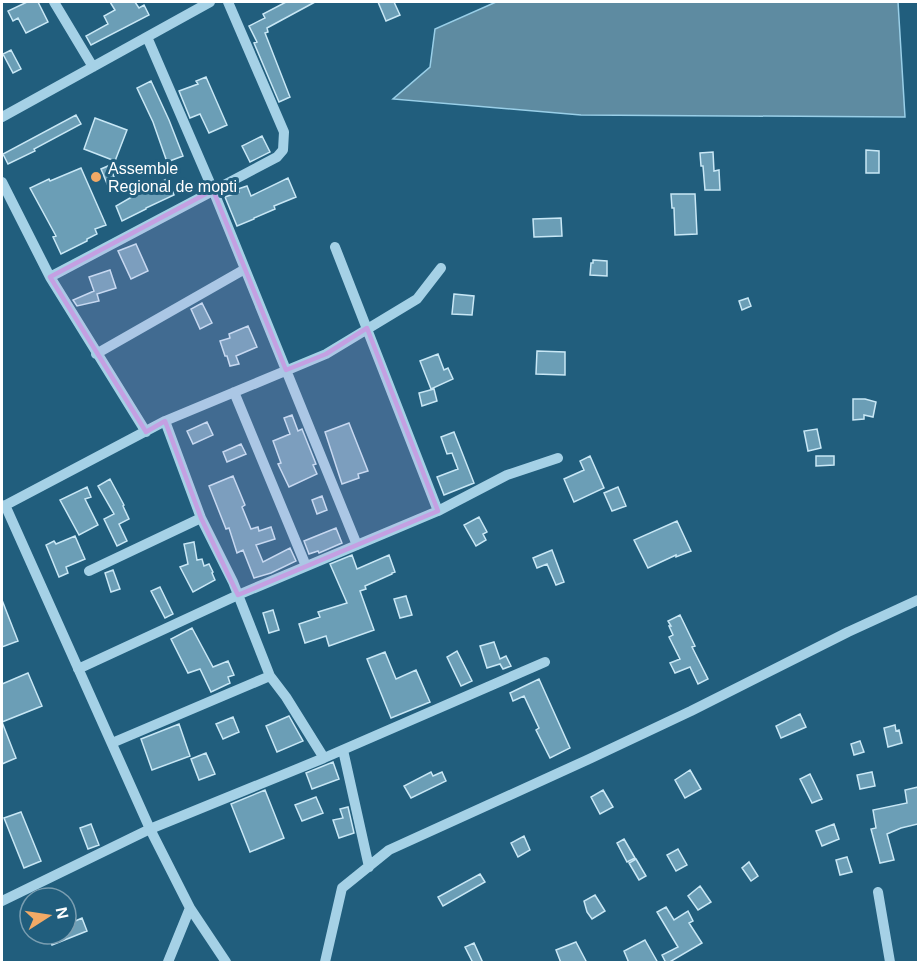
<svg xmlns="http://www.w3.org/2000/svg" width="920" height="964" viewBox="0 0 920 964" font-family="Helvetica,sans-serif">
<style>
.water{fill:#5e8ba1;stroke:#99cfe8;stroke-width:1.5}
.building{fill:#6b9eb6;stroke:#c8e7f5;stroke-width:1.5}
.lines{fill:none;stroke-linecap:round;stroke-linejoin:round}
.minor{stroke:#a5d1e6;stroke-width:10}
.marked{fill:#c4a0e2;fill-opacity:0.2;stroke:#c4a0e2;stroke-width:4.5;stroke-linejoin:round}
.poi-dot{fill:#f3aa66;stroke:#215e7d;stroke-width:2}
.labels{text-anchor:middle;stroke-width:6;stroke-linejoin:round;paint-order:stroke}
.poi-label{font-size:16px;fill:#fff;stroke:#215e7d;text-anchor:start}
</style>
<rect width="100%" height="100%" fill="#215e7d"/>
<path class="water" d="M496,2H898L905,117L581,115L393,99L430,67L435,29Z"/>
<path class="building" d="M27,2H38L48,22L26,33L18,18L13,21L8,11Z
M110,2H135L139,8L144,5L149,15L91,45L86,36L108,24L104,16L115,10Z
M286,2H315L267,28L268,32L265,33L290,97L279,102L254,43L257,42L249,26L265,18L263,14Z
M378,2H394L400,15L386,21Z
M11,50L21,69L13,73L3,54Z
M206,77L227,125L209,133L200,114L190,118L179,91L198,84L196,81Z
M151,81L169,120L183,156L167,162L153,122L137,88Z
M76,115L81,124L34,149L35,151L8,164L3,154Z
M95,118L127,130L115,161L84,149Z
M262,136L270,152L250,162L242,146Z
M866,150L879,151V173H866Z
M713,152L714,171L719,170L720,190H705L703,166H701L700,153Z
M115,163L112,171L116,183L108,186L101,169Z
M81,168L106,225L95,229L97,234L87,239V241L61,254L53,237L56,236L30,188L49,179L50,181Z
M288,178L296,197L274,206L275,209L254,218V219L237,226L225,197L239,192L238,189L247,186L251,196Z
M167,179L174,195L146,208V209L122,221L116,206L142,191Z
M671,194H695L697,234L675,235L674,208H672Z
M561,218L562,236L534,237L533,219Z
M136,244L148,271L131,279L118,251Z
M593,260L607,261V276L590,275L591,263H593Z
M110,270L116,288L97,294L99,301L77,306L73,300L94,291L89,277Z
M454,294L474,296L472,315L452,314Z
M748,298L751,306L742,310L739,301Z
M202,303L212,323L200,329L191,309Z
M248,326L257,347L236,356L239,364L230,366L227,356H225L220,341L230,338L229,334Z
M537,351L565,352V375L536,374Z
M438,354L444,370L448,368L453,379L431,389L420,361Z
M434,389L437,401L422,406L419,393Z
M853,399H865L876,402L873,417L864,415V419L853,420Z
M292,415L298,431L302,429L316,464L313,465L317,474L289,487L278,464L281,463L273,441L290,434L284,418Z
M207,422L213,435L193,444L187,431Z
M349,423L368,471L358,474L359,478L342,484L325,432Z
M817,429L821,448L808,451L804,431Z
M454,432L474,483L444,495L437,477L458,469L452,453L447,454L441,437Z
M241,444L246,454L227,462L223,452Z
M590,456L604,488L574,502L564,479L584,470L580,461Z
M816,456H834V465L816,466Z
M233,476L245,505L242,507L251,529L258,527L259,531L271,527L275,539L256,545L263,562L290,548L296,561L271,573L254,578L243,550L237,553L229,528L226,529L209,486Z
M110,479L124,505L123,506L129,519L119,524L127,541L117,546L104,519L114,514L98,486Z
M87,487L91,497L85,499L98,525L79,535L60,500Z
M618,487L626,506L612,511L604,493Z
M322,496L327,510L317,514L312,500Z
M479,517L487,532L483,534L486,540L476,546L464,525Z
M677,521L691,551L676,557V555L648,568L634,540Z
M336,528L342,543L319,553L318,551L309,554L304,541Z
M75,536L85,559L66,567L68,573L59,577L46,545L54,541L56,544Z
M194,542L197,560L202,559L204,566L209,564L213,572L212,573L215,580L193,592L180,567L188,564L184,544Z
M552,550L564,582L556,585L547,564L537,568L533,558Z
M352,555L357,569L389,555L395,572L392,573V574L365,586L366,589L360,591L374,630L329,646L326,636L305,643L299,624L320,617L318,612L347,603L330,564Z
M113,570L120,589L111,592L105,573Z
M160,587L173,614L165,618L151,591Z
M406,596L412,615L400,618L394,599Z
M2,600L18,641L2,647Z
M273,610L279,630L269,633L263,613Z
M680,615L695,646L692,647L708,679L698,684L690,667L675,673L670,663L680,659L669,637L673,635L669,626H671L668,621Z
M192,628L213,667L228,661L234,675L228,677L230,683L211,692L200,669L188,673L171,639Z
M494,642L500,659L506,656L511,666L503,669L500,664L487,668L480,646Z
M457,651L472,681L461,686L447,657Z
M385,652L396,679L416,670L430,702L391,718L367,659Z
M28,673L42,706L2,722L16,758L2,764V684Z
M539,679L570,748L550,758L536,730L539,728L524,696L513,701L510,693Z
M800,714L806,727L781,738L776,726Z
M289,716L303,741L277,752L266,726Z
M233,717L239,732L223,739L216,724Z
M179,724L190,756L152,770L141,739Z
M895,725L896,731L899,730L902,743L888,747L884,728Z
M860,741L864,752L854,755L851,744Z
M206,753L215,774L199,780L191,759Z
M333,762L339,779L312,789L306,773Z
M690,770L701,789L685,798L675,780Z
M431,772L433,776L442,772L446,781L411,798L404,786Z
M872,772L875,786L860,789L857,775Z
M810,774L822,799L812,803L800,779Z
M918,787V824L901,828L887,834L894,860L880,863L871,829L876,828L873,810L907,803L905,790Z
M265,790L284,838L250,852L231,804Z
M603,790L613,807L600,814L591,797Z
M316,797L323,813L302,821L295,805Z
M348,807L354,833L339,838L333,820L343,818L340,809Z
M21,812L41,861L24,868L4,818Z
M91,824L99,845L88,849L80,828Z
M834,824L839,839L822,846L816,831Z
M524,836L530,850L518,857L511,843Z
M624,839L635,858L627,862L617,843Z
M678,849L687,865L676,871L667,855Z
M847,857L852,872L840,875L836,860Z
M636,859L646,876L639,880L629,863Z
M749,862L758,876L751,881L742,868Z
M480,874L485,882L443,906L438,897Z
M700,886L711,902L698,910L688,896Z
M595,895L605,911L592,919L587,912L584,901Z
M666,907L674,920L688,911L693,921L689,923L702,943L668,963H666L662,955L678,947L657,912Z
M82,918L87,931L52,945L47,934H66V925Z
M645,940L658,963H629L624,951Z
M576,942L587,963H561L556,950Z
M474,943L483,963H473L465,947Z"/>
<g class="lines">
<path class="minor" d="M54,2L93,67
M147,37L213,190L357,545
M2,117L210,2
M2,182L50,277L146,432
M335,247L438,511
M50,277L277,157L283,150L284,132L228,2
M96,354L245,269
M234,392L306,566
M165,421L201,518L233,582L270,676L286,697L324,758
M5,505L150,829L190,908L168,962
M2,507L165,421L326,354L417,299L441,268
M89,571L201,518
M78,669L238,595L438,511L507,475L558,458
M112,743L270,676
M343,750L369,867
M878,892L890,962
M2,901L150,829L324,758L545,662
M190,908L226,962
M325,962L342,888L389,850L587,760L691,711L848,632L918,600"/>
</g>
<path class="marked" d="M213,190L286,370L326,354L367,328L438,511L238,595L201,518L165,421L146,432L50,277Z"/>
<circle class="poi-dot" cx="96" cy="177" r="6"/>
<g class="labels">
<g class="poi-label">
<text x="108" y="174">Assemble<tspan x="108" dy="18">Regional de mopti</tspan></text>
</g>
</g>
<rect width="920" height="964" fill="none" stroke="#ffffff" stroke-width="6"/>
<g transform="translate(48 916) rotate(78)"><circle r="28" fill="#215e7d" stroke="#7a9eb1" stroke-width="1.5"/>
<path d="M0-4.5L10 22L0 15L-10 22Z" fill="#f3aa66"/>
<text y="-9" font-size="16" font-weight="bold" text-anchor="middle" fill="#ffffff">N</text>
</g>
</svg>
